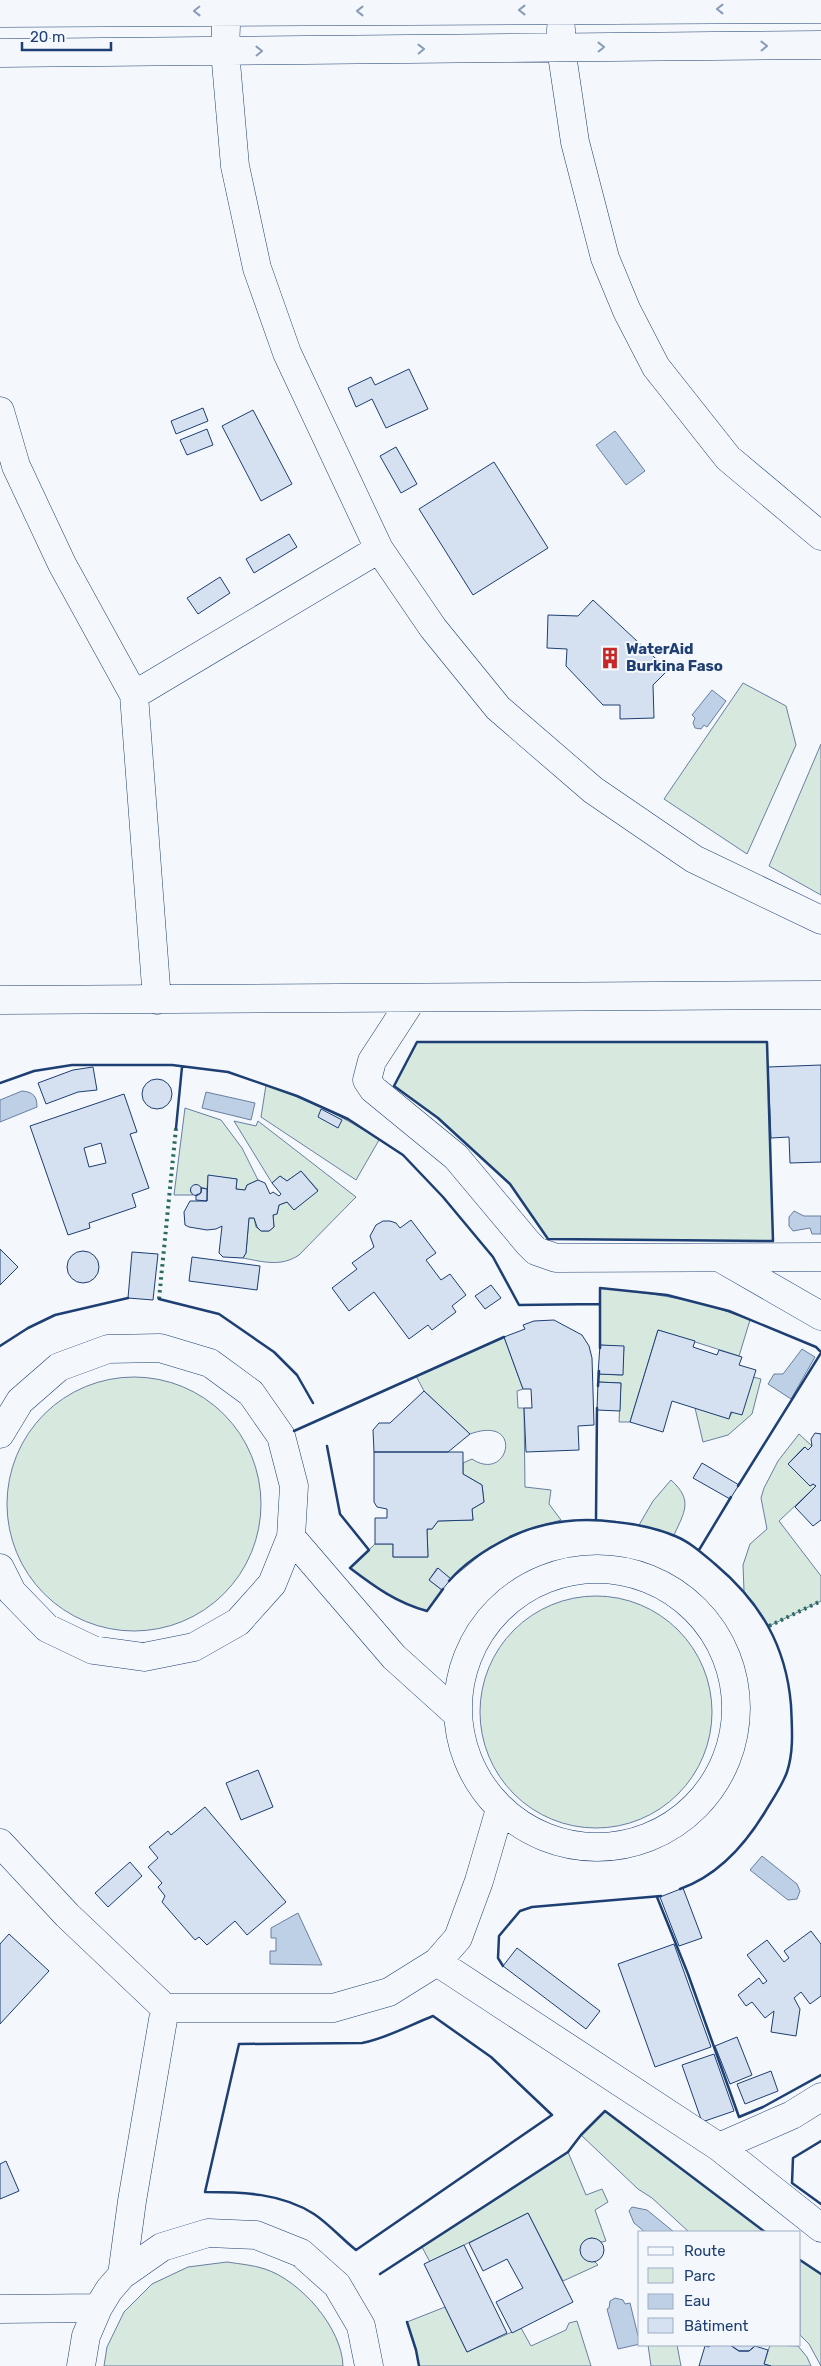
<svg xmlns="http://www.w3.org/2000/svg" width="821" height="2366" viewBox="0 0 821 2366" font-family="Rubik,sans-serif">
<style>
.green{fill:#d7e8df;stroke:#687fa3}
.water{fill:#bed0e5;stroke:#687fa3}
.building{fill:#d5e0f0;stroke:#1d3f73;fill-rule:evenodd}
.lines{fill:none;stroke-linecap:round;stroke-linejoin:round}
.minor-casing{stroke:#1d3f73;stroke-width:29}
.minor{stroke:#f4f7fb;stroke-width:28}
.hedge{stroke:#2c6c60;stroke-width:4;stroke-dasharray:2.5 4;stroke-linecap:butt}
.wall{stroke:#1d3f73;stroke-width:2.5}
.oneway{stroke:#889bb7}
.labels{text-anchor:middle;stroke-width:4;stroke-linejoin:round;paint-order:stroke}
.poi-label{font-size:15px;font-weight:bold;fill:#1d3f73;stroke:#f4f7fb;text-anchor:start}
</style>
<rect width="100%" height="100%" fill="#f4f7fb"/>
<path class="green" d="M743,683L786,706L796,745L747,854L664,799Z
M821,744V895L769,866Z
M417,1042H767L773,1241L548,1239L510,1184L438,1118L394,1086Z
M266,1085C306,1099 344,1116 379,1140L356,1180L261,1117Z
M185,1108L221,1120L242,1148L258,1180L247,1185L245,1190L236,1189L237,1179L208,1176L207,1189L195,1185L190,1190L193,1195H174Z
M234,1121L256,1126L258,1121L356,1197L299,1255C281,1267 264,1262 243,1258L246,1253L249,1218H254L256,1227L261,1231H269L274,1227L273,1215L277,1214L279,1205L287,1202L294,1210L318,1190L301,1171L287,1181L280,1176L272,1183Z
M600,1288C653,1293 701,1300 750,1320L739,1356L658,1330L630,1422H619L621,1383L598,1382V1374L622,1375L624,1347L600,1345Z
M504,1337L523,1389L517,1391L518,1408H524L525,1487L551,1490L549,1504L561,1520L529,1529L490,1547L451,1579L437,1568L429,1580L442,1590L427,1611C397,1603 375,1587 350,1568L375,1544H393V1557H428L427,1529H432L438,1521L473,1520L472,1509L484,1502L482,1485L463,1474V1463L472,1459C509,1484 525,1414 470,1434L424,1391L416,1376Z
M753,1377L761,1379L752,1414L728,1435L703,1442L695,1408L729,1418Z
M7 1504a127 127 0 1 1 254 0a127 127 0 1 1-254 0Z
M799,1434L812,1446L808,1450L804,1447L788,1464L810,1486L813,1484L816,1486L779,1521L821,1576V1601L769,1626L744,1591L743,1565L750,1544L767,1529L761,1498L764,1488L778,1461Z
M671,1480C693,1500 685,1511 674,1535L639,1525L653,1501Z
M480 1712a116 116 0 1 1 232 0a116 116 0 1 1-232 0Z
M605,2111L765,2232H689L652,2198L638,2189L581,2135Z
M568,2152L586,2195L602,2189L608,2202L595,2210L606,2241L602,2242L591,2238L584,2241L581,2248L584,2259L595,2262L598,2265L563,2281L528,2213L430,2262L422,2247Z
M800,2260L821,2274V2366L809,2344L800,2335Z
M227,2262C240,2264 253,2265 265,2269C301,2281 342,2328 343,2366H104L107,2347L124,2312L152,2284L188,2267Z
M445,2307L467,2352L521,2328L531,2346L566,2330L569,2323L577,2321L591,2366H419L416,2350L407,2322Z
M648,2345H677L681,2366H651Z
M770,2345L798,2346L807,2357L811,2366H771L764,2364Z"/>
<path class="water" d="M615,431L645,471L626,485L596,445Z
M712,690L726,701L707,727L704,725L701,729L695,728L693,723L695,718L692,715Z
M22,1091C33,1092 37,1096 37,1107L0,1122V1100Z
M206,1092L255,1103L251,1120L202,1108Z
M794,1211L804,1216H821V1234H812L810,1228L793,1231L789,1226V1217Z
M802,1349L815,1357L791,1399L768,1384L774,1374H783Z
M762,1856L797,1884L800,1891L797,1899L788,1900L750,1870Z
M298,1913L322,1965L270,1964V1951H276V1938H271V1928Z
M632,2207L647,2210L674,2232H645L634,2223L629,2211Z
M615,2298L623,2300L625,2304L630,2303L640,2344L618,2349L607,2309L609,2308L610,2301Z"/>
<path class="building" d="M409,369L428,409L386,428L372,399L356,407L348,388L371,377L375,385Z
M203,408L208,421L176,434L171,421Z
M253,410L292,484L261,501L222,426Z
M207,429L213,445L187,455L180,440Z
M396,447L417,484L401,493L380,456Z
M494,462L548,548L473,595L419,509Z
M289,534L297,547L254,573L246,559Z
M220,577L230,593L198,614L187,598Z
M593,600L668,670L653,685L654,718L620,719V705H603L566,666L567,649L547,648L548,615L578,616Z
M821,1065V1162L790,1163L789,1137L771,1138L768,1067Z
M93,1067L97,1090L78,1092L46,1104L38,1083L73,1070Z
M142 1094a15 15 0 1 1 30 0a15 15 0 1 1-30 0Z
M124,1094L137,1132L130,1134L149,1188L132,1194L136,1207L89,1223L90,1228L68,1235L30,1126ZM101,1143L106,1163L89,1167L84,1148Z
M321,1109L342,1120L338,1128L318,1117Z
M301,1171L318,1191L294,1210L287,1202L279,1205L277,1214L273,1215L274,1227L269,1231H261L257,1227L254,1218H249L246,1253L243,1258L223,1257L219,1253L222,1226L216,1229L207,1230L189,1227L185,1225L184,1212L190,1201H207L208,1175L237,1179L236,1189L245,1190L247,1185L258,1180L265,1183L270,1194L273,1192L279,1196L281,1194L272,1183L280,1176L287,1181Z
M190.5 1190a5.5 5.5 0 1 1 11 0a5.5 5.5 0 1 1-11 0Z
M201,1188L207,1189V1201L196,1200V1195L201,1193Z
M411,1220L436,1253L426,1260L441,1280L450,1274L466,1295L452,1306L456,1312L432,1330L428,1325L409,1339L374,1292L349,1311L332,1288L357,1269L352,1263L374,1247L370,1236L376,1225L383,1221H390L396,1223L400,1228Z
M0,1249L18,1267L0,1285Z
M67 1267a16 16 0 1 1 32 0a16 16 0 1 1-32 0Z
M132,1252L158,1254L153,1300L128,1298Z
M192,1257L260,1266L257,1290L189,1281Z
M491,1285L501,1298L485,1309L475,1296Z
M554,1320L582,1335L589,1346L592,1358L594,1425L578,1426L579,1450L526,1452L524,1408H532L531,1389H523L504,1337L525,1329L523,1325L534,1321Z
M658,1330L695,1341L693,1347L717,1355L719,1350L742,1357L739,1365L756,1370L742,1415L731,1412L729,1419L672,1401L663,1432L630,1422Z
M600,1345L624,1346L623,1375L598,1374Z
M598,1382L621,1383L620,1411L597,1410Z
M424,1391L470,1434L448,1452H374L373,1430L379,1423H390Z
M815,1433L821,1434V1520L813,1526L795,1507L816,1486L813,1484L810,1486L788,1464L805,1447L808,1450L812,1446L811,1439Z
M374,1452H463V1474L482,1485L484,1502L472,1509L473,1520L438,1521L432,1529H427L428,1557H393V1544H375V1518H387V1509L377,1507L374,1502Z
M702,1463L739,1485L730,1499L693,1478Z
M438,1568L451,1579L442,1590L429,1580Z
M258,1770L273,1807L241,1820L226,1783Z
M205,1807L286,1902L247,1935L235,1921L207,1945L199,1937L195,1940L162,1902L165,1896L158,1887L162,1883L148,1867L158,1858L149,1847L168,1831L171,1835Z
M130,1862L142,1876L108,1907L95,1893Z
M683,1888L702,1938L679,1946L660,1897Z
M811,1931L821,1944V1996L810,2004L801,1992L794,1998L800,2009L796,2036L771,2032L774,2011L765,2018L752,2002L746,2006L738,1995L759,1978L763,1984L767,1981L747,1955L767,1940L784,1962L789,1958L784,1951Z
M9,1934L49,1971L0,2024V1944Z
M674,1944L711,2047L655,2067L618,1964Z
M517,1948L600,2011L586,2029L503,1966Z
M737,2037L752,2075L730,2084L715,2046Z
M714,2054L734,2111L702,2122L682,2065Z
M771,2071L778,2091L745,2104L737,2084Z
M6,2161L19,2191L0,2199V2164Z
M528,2213L573,2302L512,2333L496,2302L523,2288L507,2259L483,2271L469,2243Z
M580 2250a12 12 0 1 1 24 0a12 12 0 1 1-24 0Z
M464,2245L507,2333L467,2352L424,2264Z
M710,2345H730L739,2351H749L755,2346L768,2350L764,2364L771,2366H699L705,2346L709,2347Z
M730,2345H754L755,2346L749,2351H739Z"/>
<g class="lines">
<g class="minor-casing">
<path id="minor" d="M227,0L225,51L235,166L257,268L287,353L379,549L433,628L498,708L593,790L694,859L821,920
M0,13L821,9
M561,29V48L575,142L605,258L627,311L656,367L728,458L821,536
M0,53L821,45
M0,411L16,466L62,564L134,695
M413,998L372,1061L367,1080L373,1089L456,1157L528,1243L536,1251L556,1258L821,1257
M0,1000L821,995
M157,1000L134,695L379,549
M722,1259L821,1316
M0,1434L20,1401L59,1367L108,1349L160,1348L210,1363L251,1393L281,1436L294,1486L291,1537L272,1584L238,1622L194,1647L144,1657L93,1650L47,1628L12,1592L0,1568
M291,1537L394,1657L456,1713
M458 1708a139 139 0 1 1 278 0a139 139 0 1 1-278 0Z
M0,1843L67,1915L165,2008H333L389,1992L437,1962L458,1938L479,1881L500,1809
M437,1962L719,2147L821,2228
M719,2147L792,2115L821,2097
M122,2275L132,2201L165,2008
M0,2309L98,2308
M81,2366L86,2336L98,2308L109,2290L122,2275L162,2247L208,2233L256,2235L301,2253L337,2285L361,2326L369,2366"/>
</g>
<use href="#minor" class="minor"/>
<path class="hedge" d="M159,1299L176,1128
M769,1626L821,1601"/>
<path class="wall" d="M417,1042H767L773,1241L548,1239L510,1184L438,1118L394,1086Z
M0,1083L34,1071L72,1065H172L228,1072L297,1096L348,1119L403,1155L443,1197L493,1257L519,1305L599,1304
M176,1128L182,1067
M159,1299L219,1314L274,1352L297,1375L313,1403
M0,1346L28,1328L55,1315L128,1298
M600,1348V1288L667,1295L729,1311L816,1347L821,1352
M598,1386L599,1371
M294,1431L504,1337
M327,1446L340,1514L369,1550L350,1568C375,1587 397,1603 427,1611L443,1589
M738,1486L821,1353
M596,1519L597,1408
M699,1550L731,1497
M449,1581C465,1562 488,1548 510,1537C544,1521 579,1517 616,1522C636,1524 656,1528 675,1536C690,1542 702,1553 715,1564C760,1602 786,1645 791,1705C792,1728 794,1751 787,1772C782,1786 772,1800 765,1812C745,1845 717,1876 680,1889
M657,1897L688,1974L739,2117L763,2107L821,2075
M503,1966L498,1958L499,1936L520,1911L532,1907L661,1896
M433,2016L491,2057L552,2115L356,2250C342,2239 329,2224 314,2214C281,2193 243,2192 205,2192L239,2044L362,2043C385,2039 410,2025 433,2016Z
M821,2141L793,2158L792,2183L821,2204
M800,2260L821,2274
M380,2274L568,2152L581,2135L605,2111L765,2232
M407,2322L416,2350L419,2366"/>
</g>
<defs><path id="oneway-chevron" d="M-2-3.5L2.5 0L-2 3.5" fill="none" stroke-width="1.6" stroke-linecap="round" stroke-linejoin="round" transform="scale(1.25)"/></defs>
<g class="oneway">
<use href="#oneway-chevron" transform="translate(720 9) rotate(180)"/>
<use href="#oneway-chevron" transform="translate(522 10) rotate(180)"/>
<use href="#oneway-chevron" transform="translate(197 11) rotate(179)"/>
<use href="#oneway-chevron" transform="translate(360 11) rotate(180)"/>
<use href="#oneway-chevron" transform="translate(764 46) rotate(-1)"/>
<use href="#oneway-chevron" transform="translate(601 47) rotate(-1)"/>
<use href="#oneway-chevron" transform="translate(421 49) rotate(-1)"/>
<use href="#oneway-chevron" transform="translate(259 51) rotate(-1)"/>
</g>
<defs>
<g id="building-bare" transform="scale(1.725)"><path d="M-4-6H4V6H1V3H-1V6H-4ZM-2.5-4.3h1.7v1.8h-1.7ZM.8-4.3h1.7v1.8H.8ZM-2.5-1h1.7V.8h-1.7ZM.8-1h1.7V.8H.8Z" fill="#c62828" stroke="#f4f7fb" stroke-width="2.5" paint-order="stroke"/></g>
</defs>
<g fill-rule="evenodd">
<use href="#building-bare" x="610" y="658"/>
</g>
<g class="labels">
<g class="poi-label">
<text x="626" y="654">WaterAid<tspan x="626" dy="17">Burkina Faso</tspan></text>
</g>
</g>
<rect x="638" y="2231" width="162" height="115" fill="#f4f7fb" stroke="#9eadc5"/>
<rect x="648" y="2247" width="25" height="8" fill="#f4f7fb" stroke="#9eadc5"/>
<text x="684" y="2256" font-size="15" fill="#1d3f73">Route</text>
<rect x="648" y="2268" width="25" height="15" fill="#d7e8df" stroke="#9eadc5"/>
<text x="684" y="2281" font-size="15" fill="#1d3f73">Parc</text>
<rect x="648" y="2294" width="25" height="15" fill="#bed0e5" stroke="#9eadc5"/>
<text x="684" y="2306" font-size="15" fill="#1d3f73">Eau</text>
<rect x="648" y="2318" width="25" height="15" fill="#d5e0f0" stroke="#9eadc5"/>
<text x="684" y="2331" font-size="15" fill="#1d3f73">Bâtiment</text>
<path d="M22 42v8h89v-8" fill="none" stroke="#1d3f73" stroke-width="2.5"/>
<text x="30" y="42" font-size="15" fill="#1d3f73" stroke="#f4f7fb" stroke-width="4" paint-order="stroke">20 m</text>
</svg>
